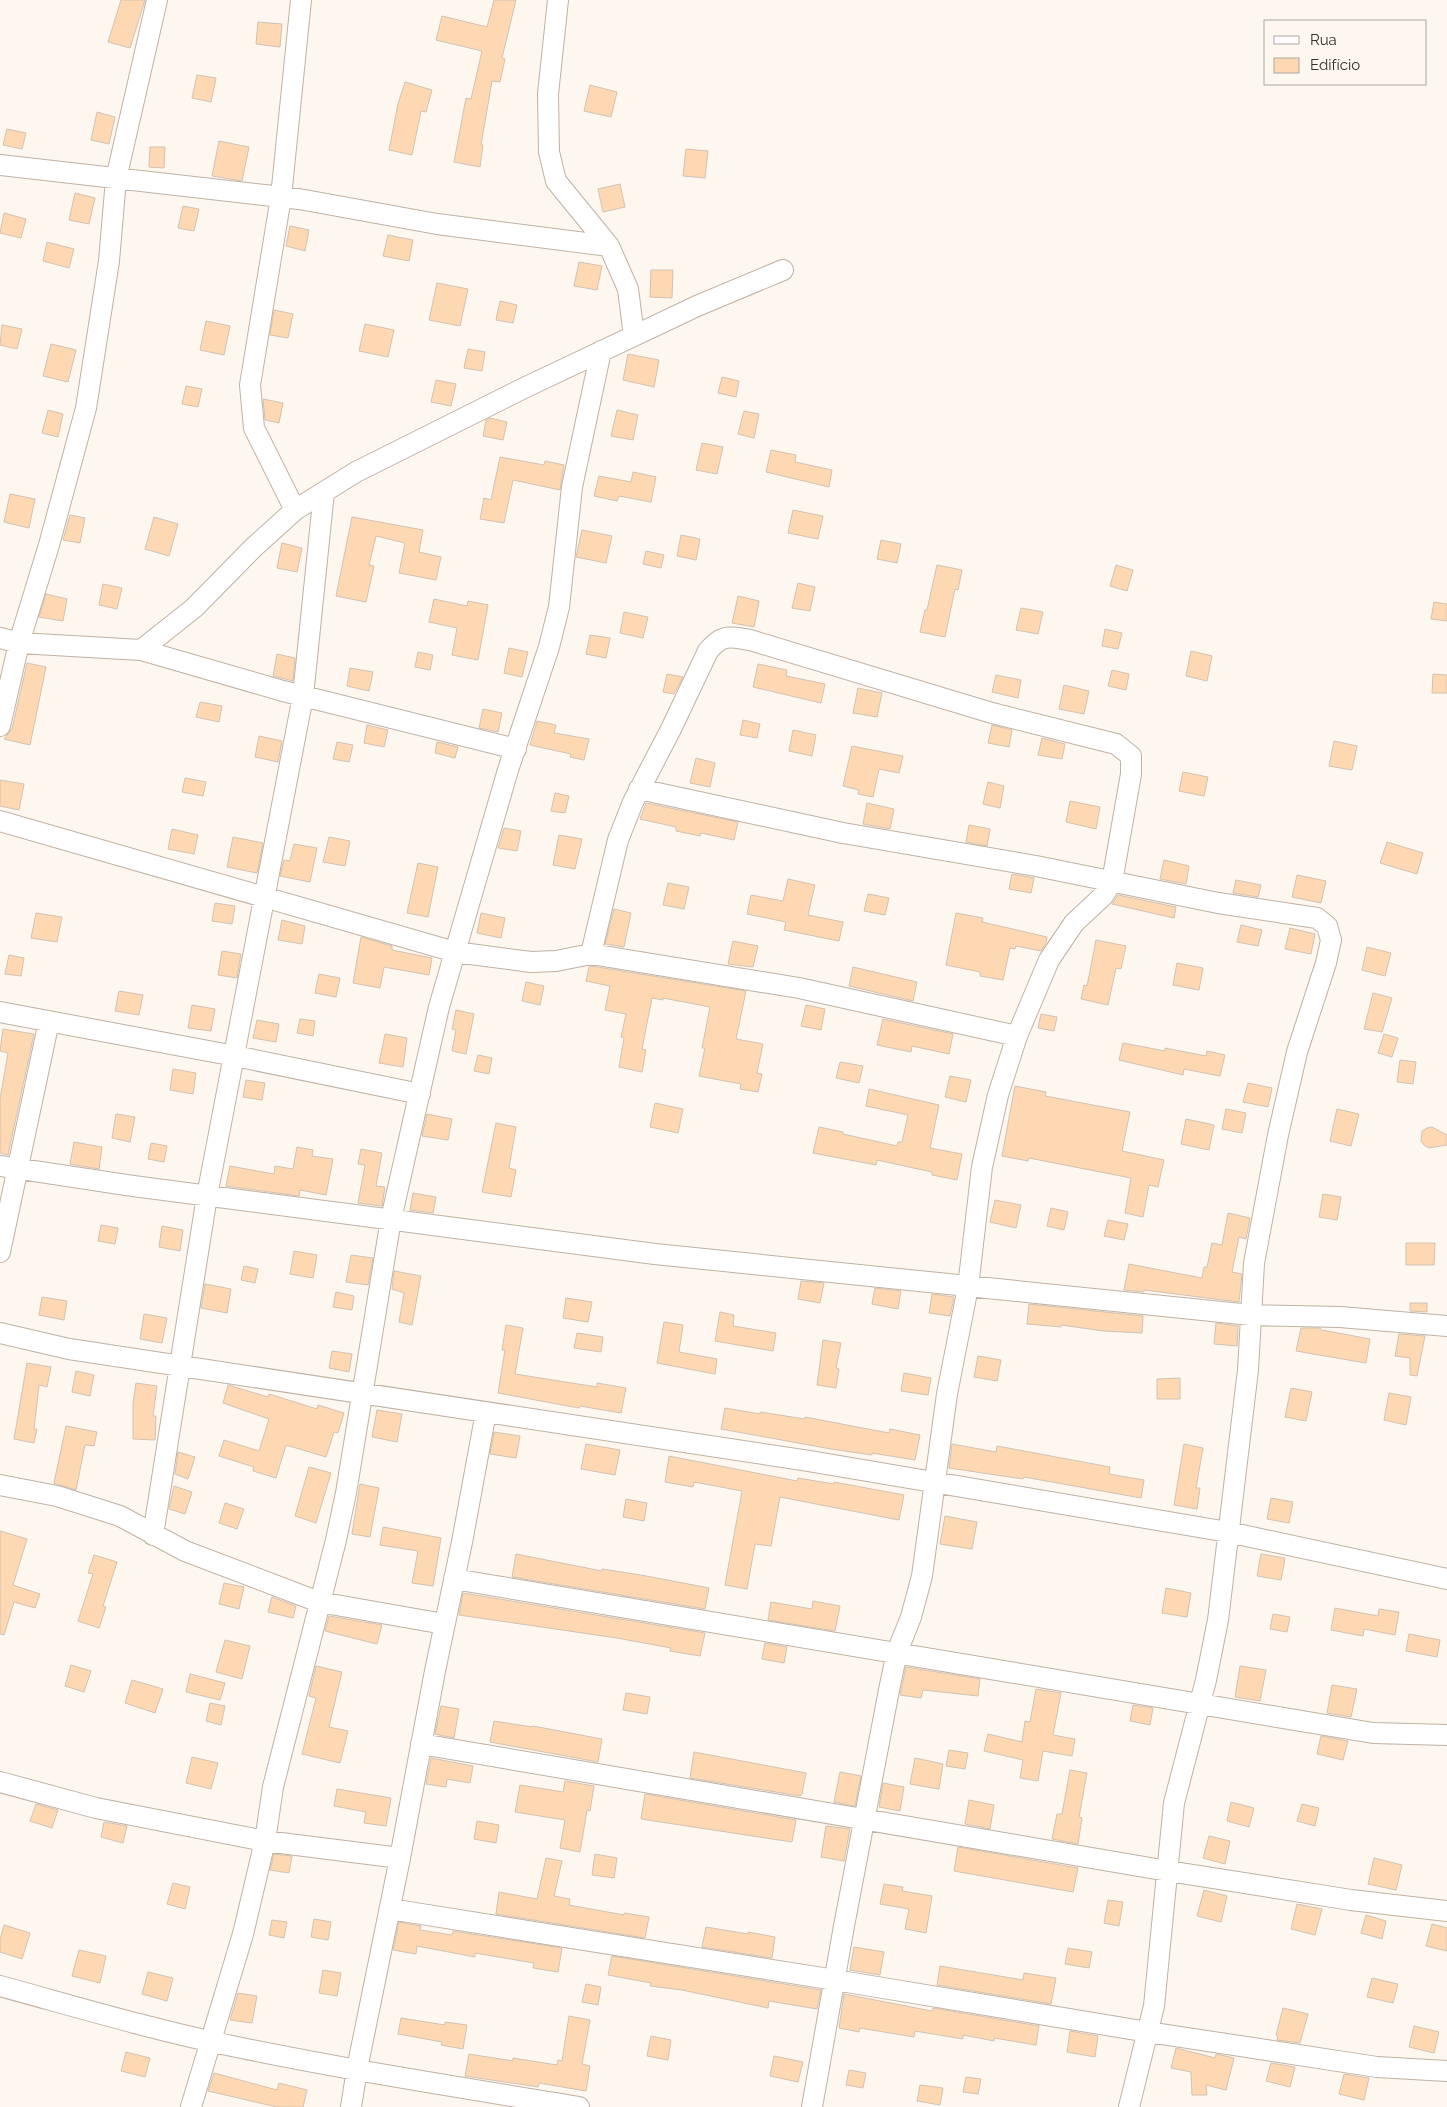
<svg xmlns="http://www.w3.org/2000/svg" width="1447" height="2107" viewBox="0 0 1447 2107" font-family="Raleway,sans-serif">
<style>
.building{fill:#fed8b2;stroke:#d1c2b2}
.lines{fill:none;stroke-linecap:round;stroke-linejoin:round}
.minor-casing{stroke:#c0b1a2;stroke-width:22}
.minor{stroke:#fff;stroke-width:20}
</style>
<rect width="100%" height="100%" fill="#fdf7f0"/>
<path class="building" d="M121,0H145L130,48L108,42Z
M494,0H516L502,58L505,59L500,82L492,81L481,145H483L480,167L454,162L466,98L471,99L482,51L436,40L442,16L487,27Z
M258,22L282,24L280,47L256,44Z
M197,75L216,78L211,102L192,98Z
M405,82L432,90L426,112L421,111L412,155L389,150L398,104Z
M590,85L617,92L611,117L584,111Z
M97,112L115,117L109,144L91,140Z
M7,129L26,133L22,149L3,145Z
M219,141L249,147L242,181L212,176Z
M150,147H165L164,168L149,167Z
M686,149L708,151L705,178L683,176Z
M620,184L625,207L603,212L598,189Z
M75,193L95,198L89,224L69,220Z
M183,206L199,209L194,231L178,228Z
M4,213L26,219L21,238L0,233Z
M290,226L309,230L305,251L286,246Z
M388,235L413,240L409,261L383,256Z
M47,242L74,249L69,268L43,261Z
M579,262L602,266L597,290L574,286Z
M651,270H673L672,298L650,297Z
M437,283L468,289L460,326L429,320Z
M500,301L517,305L513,323L496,320Z
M274,310L293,314L288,338L270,335Z
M206,321L230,326L224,355L200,350Z
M365,324L394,330L388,357L359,351Z
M2,325L22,329L17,349L0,345Z
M51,344L76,350L68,382L43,376Z
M468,349L485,352L482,371L464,368Z
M628,354L659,360L654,387L623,380Z
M722,377L739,381L736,397L718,393Z
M436,380L456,384L451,406L431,402Z
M186,386L202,389L198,407L182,404Z
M263,399L283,403L279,423L265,420Z
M48,410L63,414L58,437L42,433Z
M617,410L638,415L633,440L611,436Z
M744,411L759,414L754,438L738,434Z
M490,418L507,422L503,440L483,436L486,420Z
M702,443L723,447L717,474L696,470Z
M771,450L796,455L795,462L832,470L829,487L766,472Z
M500,457L544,465L545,461L564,465L560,490L513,480L504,523L480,519L484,498L491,500Z
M633,472L656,477L651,502L619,496L617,501L594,496L599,476L631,482Z
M10,494L35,499L29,528L4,522Z
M793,510L823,516L818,539L788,533Z
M70,515L85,518L80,543L63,540Z
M154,517L178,524L169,556L145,549Z
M352,517L423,530L419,552L441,557L436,580L399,573L405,543L376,536L369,565L374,566L366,602L336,596Z
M582,530L612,536L606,563L576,557Z
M681,535L700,539L696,560L677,556Z
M881,540L901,544L897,563L877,559Z
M282,543L302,548L297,572L277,568Z
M646,551L664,555L661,568L643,564Z
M937,565L962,570L958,590L955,589L945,637L920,632L925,610H927Z
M1116,565L1133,570L1127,591L1110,586Z
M798,583L815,587L810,611L792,608Z
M103,584L122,588L117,609L99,605Z
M46,594L67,599L63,621L39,617Z
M738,596L759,601L754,627L732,623Z
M434,599L467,606L468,601L488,605L478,660L452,655L457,628L429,622Z
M1434,602L1447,604V621L1431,619Z
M1021,608L1043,612L1038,634L1016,630Z
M624,612L648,617L643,638L620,633Z
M1105,629L1122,633L1118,649L1102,646Z
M590,635L610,638L606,658L586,654Z
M509,648L528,652L522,677L504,673Z
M1191,651L1212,656L1207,681L1186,676Z
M418,652L433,655L430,670L415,667Z
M277,654L295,658L293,681L273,676Z
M27,663L46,667L30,745L4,739L12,729Z
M758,664L787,670L786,676L825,684L821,703L753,687Z
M350,668L373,672L369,691L347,686Z
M1112,670L1129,674L1126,690L1108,686Z
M667,674L683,677L674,694L663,692Z
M1433,674L1447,675V693H1432Z
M996,675L1021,680L1018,698L992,692Z
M1064,685L1089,691L1084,714L1059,709Z
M858,688L882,693L877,717L853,713Z
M200,702L222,706L219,722L196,717Z
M483,709L502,713L498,732L479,728Z
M743,720L760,724L757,738L740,735Z
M537,721L556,725L554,733L589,739L584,760L570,757L571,754L530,745Z
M367,725L388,730L384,747L364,743Z
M992,725L1012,730L1009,747L988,743Z
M793,730L816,735L812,756L789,751Z
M259,736L282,741L278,762L255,757Z
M1042,738L1065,744L1062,759L1038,755Z
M1334,741L1357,746L1352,770L1329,766Z
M337,742L353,745L349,762L333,759Z
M437,742L458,747L455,758L435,753Z
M852,746L903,756L899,773L879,769L873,797L858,794L859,790L843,786Z
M696,758L715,763L710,787L690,783Z
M1183,772L1208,777L1204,796L1179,791Z
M185,778L206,782L203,796L182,792Z
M0,780L24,784L19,810L0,806Z
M988,782L1004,786L1000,808L983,804Z
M555,793L569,796L565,813L551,811Z
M1070,801L1100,807L1096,829L1066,822Z
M646,803L738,822L734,840L701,833L700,836L676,831V827L640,819Z
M867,803L894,809L890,829L863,824Z
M969,825L990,829L987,846L966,842Z
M504,828L521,831L517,851L498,848Z
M172,829L198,835L194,854L168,849Z
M559,835L582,839L575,869L553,865Z
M233,837L263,843L257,873L227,867Z
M329,837L350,841L345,866L323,862Z
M1387,842L1423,853L1417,874L1380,863Z
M294,844L317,848L310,882L280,876L284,860L290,861Z
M1164,860L1189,866L1186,884L1160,879Z
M418,863L438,867L428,917L407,913Z
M1012,874L1034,878L1031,893L1009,889Z
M1297,875L1326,881L1321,903L1292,897Z
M788,879L815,885L808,915L843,922L839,941L784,930L786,922L747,914L751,895L783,901Z
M1236,880L1261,885L1258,897L1233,893Z
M668,883L689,887L684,909L663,905Z
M868,894L889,898L885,915L864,911Z
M1118,895L1176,907L1174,918L1112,904Z
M215,903L235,906L232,924L212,921Z
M614,909L631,913L624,947L605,944Z
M36,913L62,917L57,942L31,938Z
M481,913L505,918L501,938L477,933Z
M956,913L983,918L982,922L1047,937L1046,943L1041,951L1016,946L1015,949L1010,948L1003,980L980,976V972L946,965Z
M282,920L305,926L302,944L278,940Z
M1241,925L1262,930L1258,946L1237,942Z
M1290,928L1315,934L1311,954L1285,949Z
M361,937L392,946V950L432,958L429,975L384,967L380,988L353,983Z
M1096,940L1126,946L1121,969L1116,968L1108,1005L1081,999L1084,985L1087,986Z
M733,941L758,946L753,967L728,964Z
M1367,947L1391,953L1385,976L1362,970Z
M222,951L241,954L237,978L218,975Z
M9,955L24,958L21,976L5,974Z
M1177,963L1203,968L1199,990L1173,985Z
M591,966L746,991L736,1039L763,1044L757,1073L762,1074L758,1092L740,1089L741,1084L699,1076L705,1048H702L710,1007L663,998V1000L652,998L642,1049L646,1050L642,1072L619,1067L624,1038L621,1037L626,1014L605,1010L610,986L586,981L589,967Z
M853,967L917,982L913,1001L849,986Z
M319,974L340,978L336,997L315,993Z
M526,982L544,986L540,1005L522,1001Z
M119,991L143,995L139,1015L115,1011Z
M1373,993L1392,998L1382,1032L1364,1029Z
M192,1005L215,1009L211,1031L188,1028Z
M806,1005L825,1009L821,1030L801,1026Z
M456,1010L474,1014L466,1054L452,1051L456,1030L452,1029Z
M1041,1014L1057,1017L1054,1031L1038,1028Z
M300,1019L315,1021L313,1036L297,1033Z
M883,1019L953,1034L949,1054L912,1046L911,1052L877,1045Z
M257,1020L279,1024L276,1042L253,1038Z
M3,1029L34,1034L8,1155L0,1153V1099L8,1053L0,1051Z
M385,1034L407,1038L403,1067L379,1063Z
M1384,1034L1398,1038L1392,1057L1378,1053Z
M1123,1043L1165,1051V1048L1206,1056L1207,1051L1225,1055L1220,1076L1184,1069L1183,1075L1119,1060Z
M478,1055L492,1058L489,1074L474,1071Z
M1400,1060L1416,1062L1413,1084L1397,1082Z
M840,1062L863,1066L859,1083L836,1078Z
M173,1069L196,1073L193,1094L170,1090Z
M950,1076L971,1080L966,1102L945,1097Z
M246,1080L265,1083L262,1100L243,1097Z
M1248,1083L1272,1088L1268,1107L1243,1102Z
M1015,1086L1046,1092L1045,1096L1130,1112L1122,1151L1164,1160L1158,1187L1149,1185L1143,1217L1125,1213L1131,1178L1029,1158L1028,1161L1002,1156Z
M869,1089L939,1105L930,1148L962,1154L957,1180L932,1175V1172L877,1160L876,1165L813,1153L819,1127L843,1132V1134L897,1146L898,1142H902L908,1115L866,1106Z
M655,1103L683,1109L678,1133L650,1127Z
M1226,1109L1246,1113L1242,1133L1222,1129Z
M1337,1109L1359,1114L1351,1146L1330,1141Z
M116,1114L135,1117L130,1142L112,1138Z
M427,1114L452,1119L448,1140L422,1136Z
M1186,1119L1214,1125L1209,1150L1181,1144Z
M496,1123L516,1127L509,1168L516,1170L511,1197L482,1192Z
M1432,1127L1447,1135V1145L1429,1148L1424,1145L1421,1141L1422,1131L1427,1128Z
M74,1142L102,1147L99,1169L70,1164Z
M151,1143L167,1146L164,1162L148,1159Z
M297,1147L313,1150L312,1156L333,1159L326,1195L300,1190L299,1196L226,1186L230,1166L274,1174L275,1166L293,1169Z
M361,1149L382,1153L376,1186L385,1187L382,1206L358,1203L365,1165L358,1164Z
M413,1193L436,1197L433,1213L410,1210Z
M1323,1194L1341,1197L1337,1220L1319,1217Z
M995,1200L1021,1205L1016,1228L990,1222Z
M1051,1208L1068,1212L1064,1230L1047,1226Z
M1228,1213L1250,1218L1246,1239L1239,1237L1232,1272L1242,1274L1239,1302L1144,1290V1292L1124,1290L1129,1264L1202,1278L1204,1267H1207L1212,1243L1222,1245Z
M1108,1220L1128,1224L1124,1240L1104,1236Z
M101,1225L118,1228L115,1244L98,1241Z
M162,1226L183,1230L180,1251L159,1247Z
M1406,1243H1435L1434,1265H1406Z
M294,1251L317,1255L313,1278L290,1274Z
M351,1255L373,1258L368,1285L346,1282Z
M244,1266L258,1269L255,1283L241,1280Z
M394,1271L421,1276L412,1325L399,1322L404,1293L392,1289Z
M801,1281L824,1283L820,1303L798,1299Z
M205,1284L231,1289L227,1313L201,1308Z
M875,1288L901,1291L898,1309L872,1304Z
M336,1292L354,1296L352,1310L333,1307Z
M932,1294L954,1297L950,1316L929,1313Z
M42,1297L67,1301L64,1320L39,1315Z
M566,1298L592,1302L588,1322L563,1318Z
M1410,1303H1427V1312L1410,1311Z
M1029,1304L1143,1316L1142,1333L1104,1331L1061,1325V1327L1027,1324Z
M720,1312L734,1315L733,1326L776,1333L773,1351L715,1341Z
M144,1314L167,1318L162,1343L140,1339Z
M664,1322L683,1325L679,1352L717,1359L715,1374L657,1363Z
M1216,1323L1238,1326L1237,1346L1214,1344Z
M506,1325L523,1328L515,1374L597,1387V1383L626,1388L621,1413L580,1406L579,1408L498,1393L505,1350H502Z
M1301,1328H1320L1322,1330L1370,1339L1366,1363L1296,1351Z
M577,1333L603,1337L601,1352L574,1348Z
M1399,1334L1425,1336L1417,1376L1410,1375V1358L1395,1356Z
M823,1340L841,1343L836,1368L839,1369L836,1388L817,1385Z
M332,1351L352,1354L349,1372L329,1368Z
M978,1356L1001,1360L997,1381L974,1377Z
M27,1363L51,1367L47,1387L39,1385L34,1429H37L34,1443L14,1439Z
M76,1371L94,1375L90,1396L72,1392Z
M904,1373L931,1378L928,1395L901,1391Z
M1180,1378V1399H1157V1379Z
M136,1383L157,1386L153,1416H156L155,1440L133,1439V1404Z
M228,1385L268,1397L269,1394L317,1409L318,1405L344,1413L338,1433L334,1432L326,1457L286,1445L276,1478L253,1471L254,1467L219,1456L224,1440L259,1451L269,1419L223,1403Z
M1291,1388L1312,1392L1306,1421L1285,1417Z
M1389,1393L1411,1397L1406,1425L1384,1420Z
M725,1408L760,1414V1412L805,1419V1417L889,1433L890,1429L920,1435L915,1460L872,1453V1455L831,1449L721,1429Z
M377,1410L402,1414L397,1442L372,1437Z
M66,1426L97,1432L94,1446L85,1445L76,1490L54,1483Z
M494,1432L520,1436L516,1458L490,1454Z
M586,1444L620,1450L615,1475L581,1469Z
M952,1444L996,1452L997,1446L1110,1467L1109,1474L1144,1480L1141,1498L1024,1477L1023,1479L949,1468Z
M1184,1444L1203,1448L1196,1488H1200L1197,1509L1174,1505Z
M178,1452L195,1457L188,1479L175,1474Z
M669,1456L797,1481L798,1478L834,1484V1482L904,1495L899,1520L780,1497L771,1546L755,1544L747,1589L725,1585L742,1491L694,1482L693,1487L665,1482Z
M309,1467L331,1473L316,1523L295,1516Z
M360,1484L379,1488L370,1537L352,1534Z
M174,1486L192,1492L185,1514L169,1509Z
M1271,1498L1293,1502L1289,1523L1267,1519Z
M626,1499L647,1503L644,1521L623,1517Z
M225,1503L244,1509L237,1529L219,1523Z
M945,1516L977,1522L972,1549L940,1544Z
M383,1527L441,1538L433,1586L412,1583L418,1551L380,1545Z
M0,1531L27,1539L13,1585L40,1594L35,1608L14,1602L4,1635L0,1634Z
M516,1554L602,1571V1569L641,1575L709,1588L705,1609L512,1577Z
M1261,1554L1285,1558L1281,1580L1257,1576Z
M94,1555L117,1562L103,1606L106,1607L99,1628L78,1621L93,1574L88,1573Z
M224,1583L244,1587L239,1609L219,1604Z
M1166,1588L1191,1593L1187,1617L1162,1613Z
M463,1593L705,1633L700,1656L670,1651L671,1648L617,1638L459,1615Z
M272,1597L296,1606L293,1618L268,1612Z
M813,1601L840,1606L835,1631L768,1620L771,1602L812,1609Z
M1335,1608L1378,1616L1379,1609L1399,1612L1395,1635L1364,1629L1363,1636L1331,1630Z
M1273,1614L1290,1617L1287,1632L1270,1629Z
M329,1616L382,1625L377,1644L325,1631Z
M1409,1634L1440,1640L1437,1657L1406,1651Z
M225,1640L250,1646L242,1679L216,1672Z
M765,1643L787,1647L784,1663L762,1659Z
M71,1665L91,1671L84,1692L65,1686Z
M316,1666L342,1672L329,1727L348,1731L340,1763L302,1754L316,1698L309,1696Z
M1240,1666L1266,1670L1260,1701L1235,1697Z
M906,1667L980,1679L978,1696L923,1690L921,1698L900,1695Z
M190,1674L225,1683L220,1700L186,1692Z
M132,1680L163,1689L155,1713L125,1703Z
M1332,1685L1357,1689L1351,1717L1327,1713Z
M1036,1689L1061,1693L1053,1735L1075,1739L1072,1756L1043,1751L1038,1781L1020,1778L1023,1760L984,1751L988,1734L1022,1742L1025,1721L1030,1722Z
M626,1693L650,1697L647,1714L623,1710Z
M210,1703L225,1706L221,1725L206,1721Z
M1133,1705L1153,1708L1150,1725L1130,1721Z
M441,1706L459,1709L454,1738L435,1734Z
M494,1721L532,1727L533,1726L602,1739L598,1762L490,1742Z
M1321,1736L1348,1741L1343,1760L1317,1754Z
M949,1750L968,1753L965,1769L946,1766Z
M694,1752L806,1773L802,1794L800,1796L690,1778Z
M192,1757L218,1763L211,1789L186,1783Z
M431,1758L473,1766L470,1783L447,1779L446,1787L426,1784Z
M915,1758L943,1764L939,1789L910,1784Z
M1070,1770L1087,1773L1079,1817L1082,1818L1078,1844L1052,1839L1057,1814H1062Z
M840,1772L861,1776L855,1806L834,1802Z
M565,1781L594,1786L590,1811L587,1810L580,1852L560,1848L565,1820L515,1812L520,1785L563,1792Z
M883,1783L904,1787L900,1811L879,1807Z
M337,1789L391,1798L386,1826L364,1823L366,1812L334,1806Z
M645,1794L796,1820L792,1842L641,1819Z
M969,1800L994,1805L990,1829L965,1824Z
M1231,1802L1254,1808L1249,1827L1227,1821Z
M36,1804L58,1810L52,1828L30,1821Z
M1302,1804L1319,1808L1315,1826L1297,1821Z
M477,1821L499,1825L496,1843L474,1839Z
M104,1822L127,1826L123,1843L101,1837Z
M826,1826L850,1829L844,1861L821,1857Z
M1209,1836L1230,1841L1225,1864L1203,1858Z
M958,1847L1078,1868L1073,1892L954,1871Z
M274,1854L292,1856L289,1873L270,1870Z
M595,1854L617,1858L614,1878L592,1875Z
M546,1858L562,1861L554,1896L570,1899L569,1905L624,1915V1913L649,1917L645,1938L496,1914L499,1892L537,1899Z
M1374,1858L1402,1865L1396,1890L1368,1884Z
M173,1883L190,1887L185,1909L167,1904Z
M884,1884L903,1887L902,1891L932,1896L926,1933L905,1929L909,1909L880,1904Z
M1204,1890L1227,1896L1221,1922L1197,1916Z
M1108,1900L1123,1902L1119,1926L1104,1923Z
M1297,1904L1322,1909L1315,1935L1291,1929Z
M1366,1915L1386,1921L1382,1939L1361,1933Z
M314,1919L331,1922L328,1940L311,1937Z
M272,1920L287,1922L284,1938L269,1935Z
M399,1922L421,1926L420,1930L452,1935L453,1931L562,1948L558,1972L533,1968L534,1963L475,1953V1957L417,1946L416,1954L393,1950Z
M1432,1924L1447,1928V1951L1426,1946Z
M4,1925L30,1933L22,1959L0,1952V1939Z
M706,1927L748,1934V1932L775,1937L772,1958L702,1947Z
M854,1947L884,1952L880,1975L850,1970Z
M1068,1948L1092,1952L1089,1968L1065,1964Z
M79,1950L106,1956L100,1983L72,1976Z
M612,1956L821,1990L817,2009L769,2001L768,2008L682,1990L650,1986L651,1983L608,1975Z
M940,1966L1023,1980L1024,1973L1056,1978L1051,2004L937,1985Z
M323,1970L341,1973L337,1996L319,1993Z
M148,1972L173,1978L167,2001L142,1994Z
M1372,1978L1398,1984L1393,2003L1367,1997Z
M586,1984L601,1987L598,2005L582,2002Z
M238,1993L257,1996L252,2023L230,2020Z
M844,1994L932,2011L933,2008L1039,2026L1036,2045L994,2038V2041L963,2035V2039L915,2031L914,2037L860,2028L859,2032L839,2028Z
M1283,2008L1308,2014L1300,2043L1277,2040L1278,2036L1276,2035Z
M569,2016L590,2020L582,2064L590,2066L586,2091L539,2083L538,2087L465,2076L469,2054L513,2061V2058L557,2065L558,2060L562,2061Z
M401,2018L445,2025V2022L467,2025L463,2049L441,2045L442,2042L398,2034Z
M1414,2026L1439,2032L1434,2053L1409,2047Z
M1070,2031L1098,2036L1095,2057L1067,2052Z
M651,2036L671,2040L668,2060L647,2056Z
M1176,2048L1215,2058L1216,2054L1234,2058L1226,2090L1206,2085L1207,2095H1192L1191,2072L1171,2068Z
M126,2052L150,2058L145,2077L121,2071Z
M774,2056L803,2062L798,2082L770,2076Z
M1271,2063L1295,2067L1290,2087L1266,2081Z
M849,2070L866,2073L863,2088L846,2085Z
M214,2073L277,2090L279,2083L307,2090L303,2107H277L208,2091Z
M1344,2074L1369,2078L1364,2100L1339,2094Z
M966,2077L981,2079L978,2094L963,2092Z
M920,2085L943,2088L940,2105L917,2101Z"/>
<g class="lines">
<g class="minor-casing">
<path id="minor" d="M558,0L548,94L549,152L556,181L609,246L628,289L634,336
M0,165L299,199L437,224L609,246
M295,510L254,428L250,385L281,197L301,0
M0,638L19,643L141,650L283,691L516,749
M141,650L194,608L254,547L295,510L356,472L524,388L697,306L783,270
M0,726L19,643L49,545L86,408L109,261L116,179L157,0
M639,789L843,833L1036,866L1218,903L1317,918L1327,926L1331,940L1326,963L1297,1052L1278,1135L1254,1263L1248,1370L1218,1620L1206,1680L1174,1803L1154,2006L1129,2107
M0,821L455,952L531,962L556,961L591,954L799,988L1017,1036
M591,954L618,840L633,802L671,729L708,651C723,633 730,637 750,640L992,713L1116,744L1131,756V774L1112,882L1103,896L1074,923L1049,960L1017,1036L998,1095L982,1167L968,1287L947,1394L922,1576L911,1617L897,1652L889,1690L844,1926L812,2107
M0,1012L235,1056L420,1094
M0,1166L133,1186L655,1254L1251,1315L1340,1317L1447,1326
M0,1252L49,1021
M0,1333L69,1349L809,1461L1228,1532L1447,1579
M0,1485L57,1496L120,1516L185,1551L319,1602L444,1624
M153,1535L207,1196L303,696L324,492
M454,1579L1373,1733L1447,1735
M421,1744L1168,1871L1351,1900L1447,1911
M0,1782L96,1808L265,1841L400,1858
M390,1909L835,1980L1148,2032L1377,2067L1447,2071
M0,1986C77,2007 154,2030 232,2046C347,2070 463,2088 579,2107
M191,2107L243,1934L265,1841L273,1787L336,1540L346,1493L391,1219L439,1007L508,770L549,647L559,607L572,487L601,351
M351,2107L357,2069L400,1858L435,1671L462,1542L486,1412"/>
</g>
<use href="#minor" class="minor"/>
</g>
<rect x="1264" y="20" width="162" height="65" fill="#fdf7f0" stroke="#ada7a1"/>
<rect x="1274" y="36" width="25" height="8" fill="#ffffff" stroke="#ada7a1"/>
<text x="1310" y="45" font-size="15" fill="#36302a">Rua</text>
<rect x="1274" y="58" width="25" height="15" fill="#fed8b2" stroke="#ada7a1"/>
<text x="1310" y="70" font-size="15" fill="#36302a">Edifício</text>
</svg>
